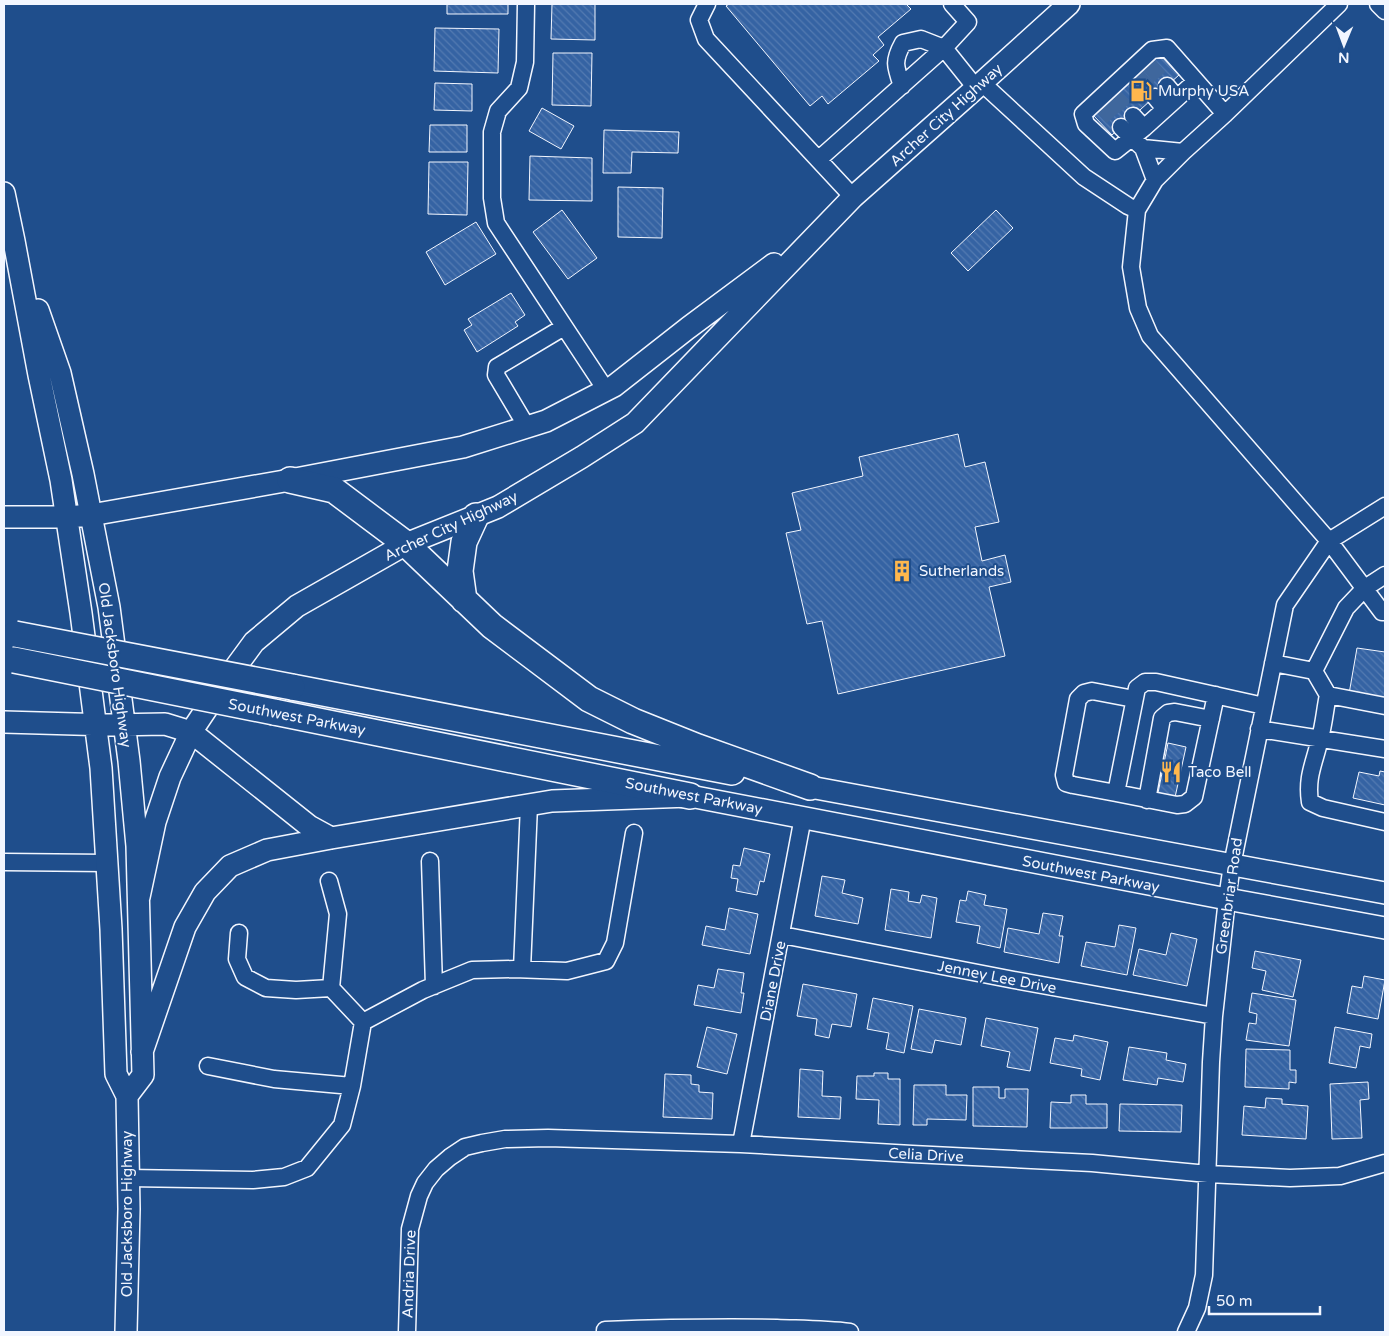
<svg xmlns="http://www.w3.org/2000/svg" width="1389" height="1336" viewBox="0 0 1389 1336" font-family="'Varela Round',sans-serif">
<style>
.building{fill:url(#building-back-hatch);stroke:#f2f6ff}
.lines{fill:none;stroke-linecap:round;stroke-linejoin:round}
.minor-tunnel{stroke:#3f679d;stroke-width:16;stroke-dasharray:16 8;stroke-linecap:butt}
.minor-casing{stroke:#f2f6ff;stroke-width:19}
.major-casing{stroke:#f2f6ff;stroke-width:24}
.highway-casing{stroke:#f2f6ff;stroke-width:28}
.minor{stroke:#1f4e8c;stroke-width:16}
.major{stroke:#1f4e8c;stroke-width:21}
.highway{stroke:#1f4e8c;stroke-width:25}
.highway-bridge-casing{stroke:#f2f6ff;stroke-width:28;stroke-linecap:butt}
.highway-bridge{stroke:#1f4e8c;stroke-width:25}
.labels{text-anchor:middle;stroke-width:4;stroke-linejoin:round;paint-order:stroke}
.poi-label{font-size:15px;fill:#f2f6ff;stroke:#1f4e8c;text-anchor:start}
.street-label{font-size:15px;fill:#f2f6ff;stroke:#1f4e8c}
</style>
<defs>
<pattern id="building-back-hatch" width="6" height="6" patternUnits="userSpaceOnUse" patternTransform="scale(1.25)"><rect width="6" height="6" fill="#3563a3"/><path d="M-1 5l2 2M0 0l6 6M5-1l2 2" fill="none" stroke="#537ab1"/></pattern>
</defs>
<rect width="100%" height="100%" fill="#1f4e8c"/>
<path class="building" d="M447,4H508V14H447Z
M552,4H595V40L551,39Z
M729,4H906L911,9L878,37L884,45L873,55L879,61L828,104L822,96L810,106L726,6Z
M435,28L499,29L498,73L434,71Z
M553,53H592L591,106L552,105Z
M1160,55L1179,75L1112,135L1093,115Z
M435,83L472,84V111L434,110Z
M542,108L574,126L561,149L529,131Z
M430,125H467V152H429Z
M604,130L679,132L678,153L632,152L631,173H603Z
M530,156L592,158V201L529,200Z
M429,162H468L467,215L428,214Z
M618,187L663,188L662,238L618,237Z
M562,210L597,258L568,279L533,232Z
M996,210L1013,228L968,271L951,253Z
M476,222L496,254L445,285L426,252Z
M511,293L525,315L515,322L518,326L477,352L464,330L472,325L468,319Z
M958,434L965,467L985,462L999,522L975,527L982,561L1005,555L1011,582L989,587L1005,656L838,694L822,621L807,624L786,533L801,530L792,493L863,476L859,457Z
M1357,648L1385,652V700L1349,694Z
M1168,743L1186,747L1174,802L1157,798Z
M1380,771L1385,772V805L1353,798L1359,772L1379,776Z
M744,848L770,854L764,882L760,881L757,895L736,891L738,879L731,878L733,865L740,866Z
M822,876L845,880L842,893L863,898L858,924L815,916Z
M891,889L909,892L908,901L920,903L922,895L937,898L931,938L885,930Z
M968,891L986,895L984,905L1007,909L1000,948L977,943L980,926L956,922L960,900L966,901Z
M729,908L758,914L750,954L702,945L706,926L725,930Z
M1043,913L1063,916L1059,936H1063L1059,963L1004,952L1008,928L1039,934Z
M1119,925L1136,928L1127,975L1081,966L1086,942L1115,947Z
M1171,933L1197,939L1187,986L1133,975L1139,949L1166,955Z
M1255,951L1301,960L1293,997L1262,990L1266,971L1252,968Z
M718,969L744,973L741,993H744L741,1013L694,1005L698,985L714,988Z
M1364,976L1385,980L1378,1019L1347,1013L1352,986L1362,988Z
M803,984L857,994L851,1027L832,1024L829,1038L815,1035L817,1019L797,1016Z
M1252,993L1296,1000L1289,1046L1246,1040L1249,1023L1256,1024L1257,1014L1249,1012Z
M873,998L913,1006L904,1053L886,1049L889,1033L867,1029Z
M919,1009L966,1018L961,1045L935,1040L932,1053L911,1049Z
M986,1018L1038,1028L1030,1071L1007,1067L1010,1052L981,1046Z
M707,1027L737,1034L727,1074L697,1067Z
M1335,1027L1372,1034L1370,1048L1360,1046L1356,1068L1329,1063Z
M1074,1035L1108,1042L1100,1080L1081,1076L1082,1069L1050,1063L1055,1038L1073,1041Z
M1129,1047L1167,1053L1166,1060L1186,1064L1183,1082L1158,1078L1157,1085L1123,1080Z
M1246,1049L1290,1050V1070H1296V1083L1289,1082V1089L1245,1087Z
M800,1069L823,1071L822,1096L841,1097L840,1119L798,1117Z
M874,1073H888V1079H900V1125L878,1124L879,1100L856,1099L857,1076H874Z
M665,1074L691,1075V1084L699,1085V1092L713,1093L712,1119L663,1117Z
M1368,1082L1369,1099L1360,1100L1362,1138L1332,1139L1330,1084Z
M914,1085H946V1095H967L966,1120L927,1119V1125H913Z
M973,1087H999V1098H1005V1089H1028L1027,1127L973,1126Z
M1071,1095H1086V1104H1107V1128H1050L1051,1102L1071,1103Z
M1266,1098L1282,1099V1104L1308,1106L1306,1139L1242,1135L1244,1106L1265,1108Z
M1120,1104L1182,1105L1181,1132L1119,1131Z"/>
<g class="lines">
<path class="minor-tunnel" d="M1149,65L1167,86
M1137,76L1155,97
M1114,96L1133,116
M1102,106L1121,127"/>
<g class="minor-casing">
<path id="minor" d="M526,4L525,62L519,88L498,111L492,132V198L496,223L606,390
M707,4L699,20L706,39L853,197
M952,4L968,22L944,48L976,88
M1339,4L1225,114L1183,152L1155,180L1137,210L1131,267L1138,308L1150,336L1329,541L1382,612H1385
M1378,4L1385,11
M1196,81L1144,128L1115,151L1086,124L1083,114L1152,50L1167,48L1225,114
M982,83L1084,177L1128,206L1137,210
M1167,86L1177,98
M1155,97L1165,109
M1133,116L1144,128
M1121,127L1132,138L1143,148L1183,152
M1143,148L1155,180
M819,159L944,48L921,39L903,43C893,61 895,66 902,86
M527,427L496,375L497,367L564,327
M1273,663L1314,671L1328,695C1325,709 1324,724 1320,738C1315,762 1306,776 1310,802L1323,808L1385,822
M1314,671L1346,608L1365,588L1385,575
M1216,695L1194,797L1185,804L1177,805L1116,793L1137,688L1145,682H1156L1264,706
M1328,695L1385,706
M1259,729L1385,749
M1116,793L1073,785L1066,783L1064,775L1078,699L1084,693L1092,691L1134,699
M1147,800L1162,718L1168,713L1175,712L1211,719
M430,861L434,986
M4,862L107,863
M329,881L338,914L331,988L363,1022
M239,933L237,959L245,977L266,988L296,990L331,988
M782,935L1014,980L1214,1016
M522,969L529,805
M208,1066L274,1079L352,1086
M741,1144L803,817
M128,1178L253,1180L284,1177L307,1168L342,1125L352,1086L363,1022L423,990L472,970L514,969L567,971L606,961L615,943L634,833
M407,1332L410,1229L419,1196L425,1183L436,1169L450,1157L465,1147L482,1143L505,1139L548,1138L741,1144L912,1154L1092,1163L1208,1174L1290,1178L1340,1176L1385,1163
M605,1332V1330C662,1328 720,1327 777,1328C802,1329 826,1329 850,1332
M1186,1332L1197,1308L1204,1275L1211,1062L1214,1016L1227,899L1232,865L1285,605L1329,541L1385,506"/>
</g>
<g class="major-casing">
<path id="major" d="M4,193L14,241L39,375L61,480L81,613L101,768L111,929L116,1074L127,1096L129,1209L126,1332
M38,310L60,373L83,474L109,607L129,761L137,846L143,1075L127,1096
M4,517H67L91,515L290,480L463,447L546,421L614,386L688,328L774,264
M4,722L110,725L165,724L191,732L309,826L331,838
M810,787L1385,893
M139,897L155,822L170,777L191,732L221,687L254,642L297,606L406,544L498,507L582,457L635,423L853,197L976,88L1069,4
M142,1052L185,927L205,892L230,866L267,850L331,838L552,801L690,796L1227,899L1385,928"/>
</g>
<g class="highway-casing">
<path id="highway" d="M290,480L334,490L406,544L492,626L589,699L633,721L698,747L810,787
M464,600L460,571L464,542L476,516
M292,687L732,772
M274,712L690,796"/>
</g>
<use href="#minor" class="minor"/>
<use href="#major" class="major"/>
<use href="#highway" class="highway"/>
<g class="highway-bridge-casing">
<path id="highway-bridge" d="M15,634L292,687
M14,660L274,712"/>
</g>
<use href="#highway-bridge" class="highway-bridge"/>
</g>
<defs>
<g id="fuel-bare" transform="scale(1.725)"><path d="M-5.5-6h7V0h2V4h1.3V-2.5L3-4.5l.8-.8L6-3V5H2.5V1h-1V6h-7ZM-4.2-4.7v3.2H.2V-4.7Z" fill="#ffb74d" stroke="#1f4e8c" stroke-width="2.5" paint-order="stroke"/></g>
<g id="building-bare" transform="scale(1.725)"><path d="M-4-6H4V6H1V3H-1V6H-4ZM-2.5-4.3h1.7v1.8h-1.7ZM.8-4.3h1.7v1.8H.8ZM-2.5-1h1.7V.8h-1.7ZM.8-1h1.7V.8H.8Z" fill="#ffb74d" stroke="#1f4e8c" stroke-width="2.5" paint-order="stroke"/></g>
<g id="restaurant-bare" transform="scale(1.725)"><path d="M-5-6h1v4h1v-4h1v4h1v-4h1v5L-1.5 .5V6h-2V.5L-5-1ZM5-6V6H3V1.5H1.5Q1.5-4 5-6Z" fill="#ffb74d" stroke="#1f4e8c" stroke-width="2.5" paint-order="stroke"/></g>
</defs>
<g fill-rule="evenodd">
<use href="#fuel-bare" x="1141" y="91"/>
<use href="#building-bare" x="902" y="571"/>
<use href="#restaurant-bare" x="1171" y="772"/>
</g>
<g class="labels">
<g class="poi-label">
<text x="1158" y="96">Murphy USA</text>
<text x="919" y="576">Sutherlands</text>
<text x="1188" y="777">Taco Bell</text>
</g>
<g class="street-label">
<text transform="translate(946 115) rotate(-42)" y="5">Archer City Highway</text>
<text transform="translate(451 526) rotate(-25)" y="5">Archer City Highway</text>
<text transform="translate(115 665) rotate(82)" y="5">Old Jacksboro Highway</text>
<text transform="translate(297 717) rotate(11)" y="5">Southwest Parkway</text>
<text transform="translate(694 796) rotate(11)" y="5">Southwest Parkway</text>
<text transform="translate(1091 874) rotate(11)" y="5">Southwest Parkway</text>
<text transform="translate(1229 896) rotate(-82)" y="5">Greenbriar Road</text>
<text transform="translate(997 977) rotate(11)" y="5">Jenney Lee Drive</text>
<text transform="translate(773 981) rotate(-79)" y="5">Diane Drive</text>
<text transform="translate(926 1155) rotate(3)" y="5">Celia Drive</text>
<text transform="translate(127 1214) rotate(-90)" y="5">Old Jacksboro Highway</text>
<text transform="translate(409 1274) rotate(-88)" y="5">Andria Drive</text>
</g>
</g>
<rect width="1389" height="1336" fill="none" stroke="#f2f6ff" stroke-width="10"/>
<g transform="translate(1344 45) rotate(181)" stroke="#1f4e8c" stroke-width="4" paint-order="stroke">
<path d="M0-4L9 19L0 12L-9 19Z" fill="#f2f6ff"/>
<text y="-8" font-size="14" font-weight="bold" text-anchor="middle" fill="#f2f6ff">N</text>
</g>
<path d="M1209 1306v8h111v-8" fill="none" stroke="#f2f6ff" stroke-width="2.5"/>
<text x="1216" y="1306" font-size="15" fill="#f2f6ff" stroke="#1f4e8c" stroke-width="4" paint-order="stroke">50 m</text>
</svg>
